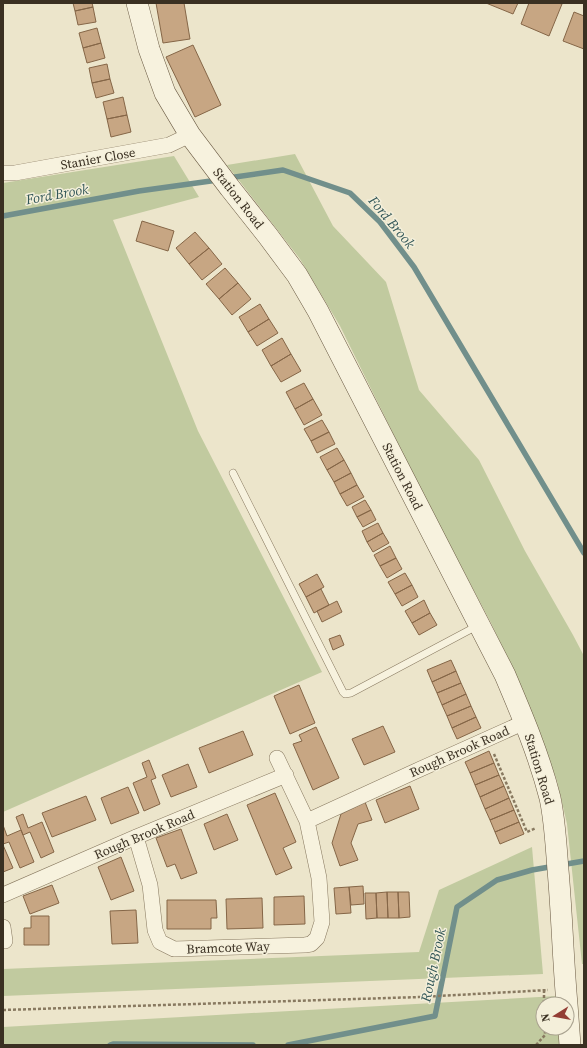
<svg xmlns="http://www.w3.org/2000/svg" width="587" height="1048" viewBox="0 0 587 1048" font-family="'Source Serif 4',serif">
<style>
.green{fill:#c1ca9f}
.lines{fill:none;stroke-linecap:round;stroke-linejoin:round}
.stream{stroke:#718f8b;stroke-width:5.5}
.building{fill:#c7a683;stroke:#856647}
.lane-casing{stroke:#887960;stroke-width:8}
.street-casing{stroke:#887960;stroke-width:16}
.secondary-casing{stroke:#6a5a43;stroke-width:22}
.path{stroke:#887960;stroke-width:2.5;stroke-dasharray:3 2;stroke-linecap:butt}
.lane{stroke:#f7f2de;stroke-width:7}
.street{stroke:#f7f2de;stroke-width:15}
.secondary{stroke:#f7f2de;stroke-width:21}
.labels{text-anchor:middle;stroke-width:3;stroke-linejoin:round;paint-order:stroke}
.street-label{font-size:13px;fill:#3a3022;stroke:#f4efda}
.water-label{font-size:14px;font-style:italic;fill:#335758;stroke:#f4efda}
</style>
<rect width="100%" height="100%" fill="#ece5cb"/>
<path class="green" d="M295,154L333,226L386,282L419,390L479,460L525,551L573,635L584,656V964H582L567,824L557,781L523,691L491,623L421,490L340,326L300,259L227,165Z
M174,156L199,197L113,220L198,431L322,672L3,812V183Z
M532,847L543,974L3,996V969L419,952L439,890Z
M557,996V1004H543V1028H559L560,1045H3V1027Z"/>
<g class="lines">
<path class="stream" d="M228,178L283,170L350,193L380,222L414,267L584,553
M3,216L139,191L218,180
M110,1045L113,1044L253,1045
M288,1045L435,1016L457,907L497,880L532,870L584,861"/>
</g>
<path class="building" d="M73,3H92L93,7L75,11Z
M156,3H184L190,39L163,43Z
M486,3H518L513,14Z
M529,3H558L562,4L549,36L521,24Z
M93,7L96,22L78,25L75,11Z
M574,12L584,16V49L563,41Z
M97,28L101,43L83,48L79,33Z
M101,43L105,58L87,63L83,48Z
M193,45L221,105L195,117L166,57Z
M107,64L110,79L92,83L89,68Z
M110,79L114,93L96,98L92,83Z
M123,97L127,115L107,119L103,102Z
M127,115L131,132L111,137L107,119Z
M142,221L174,231L168,251L136,241Z
M195,232L209,248L189,264L176,248Z
M209,248L222,264L202,280L189,264Z
M225,268L238,283L219,299L206,284Z
M238,283L251,299L232,315L219,299Z
M260,304L269,319L248,332L239,317Z
M269,319L278,333L257,346L248,332Z
M282,338L291,354L271,366L262,350Z
M291,354L301,371L281,382L271,366Z
M304,383L313,399L295,409L286,392Z
M313,399L322,415L304,425L295,409Z
M322,420L329,432L311,441L304,429Z
M329,432L335,444L317,453L311,441Z
M337,448L344,460L327,470L320,457Z
M344,460L351,473L334,482L327,470Z
M351,473L357,485L340,494L334,482Z
M357,485L364,497L347,506L340,494Z
M365,500L371,510L357,517L352,507Z
M371,510L376,520L363,527L357,517Z
M378,523L383,533L367,542L362,531Z
M383,533L389,543L373,552L367,542Z
M390,546L396,558L380,566L374,555Z
M396,558L402,569L387,578L380,566Z
M405,573L412,585L395,594L388,582Z
M317,574L324,587L306,597L299,584Z
M412,585L418,597L402,606L395,594Z
M321,589L329,605L314,613L306,597Z
M424,600L430,613L412,623L405,611Z
M337,601L342,612L322,622L317,611Z
M430,613L437,625L419,635L412,623Z
M340,635L344,645L333,650L329,639Z
M451,660L456,671L432,682L427,670Z
M456,671L461,683L437,693L432,682Z
M461,683L466,694L442,705L437,693Z
M299,685L315,723L290,734L274,696Z
M466,694L471,706L447,716L442,705Z
M471,706L476,717L452,728L447,716Z
M476,717L481,728L457,739L452,728Z
M383,726L395,752L364,765L352,739Z
M316,727L339,778L313,790L293,744L302,741L299,735Z
M243,731L253,755L209,773L199,748Z
M489,751L494,763L470,773L465,762Z
M149,760L156,778L151,780L160,804L144,811L133,783L147,777L142,763Z
M494,763L499,775L475,785L470,773Z
M188,764L197,787L171,797L162,775Z
M499,775L504,786L480,797L475,785Z
M410,786L419,809L385,823L376,800Z
M504,786L509,798L485,809L480,797Z
M128,787L139,813L111,824L101,798Z
M275,793L296,842L283,848L292,868L276,875L247,805Z
M86,796L96,820L52,837L42,813Z
M509,798L514,810L490,820L485,809Z
M365,802L372,820L358,824L351,843L358,860L340,866L332,843L341,814Z
M514,810L519,822L495,832L490,820Z
M23,814L28,828L42,822L54,852L41,858L30,832L23,835L16,817Z
M227,814L238,840L214,850L204,824Z
M519,822L524,834L500,844L495,832Z
M3,825L7,836L21,830L34,862L20,868L9,842L3,844Z
M181,829L197,873L181,879L175,864L167,867L156,838Z
M3,845L13,868L3,872Z
M121,857L134,891L111,900L98,867Z
M52,885L59,903L30,914L23,896Z
M363,886L364,904L351,905L349,887Z
M349,887L351,913L336,914L334,888Z
M387,892L388,918H377L376,893Z
M387,892H398L399,918H388Z
M398,892H409L410,917L399,918Z
M365,893H376L377,918L366,919Z
M304,896L305,924L274,925V897Z
M262,898L263,928L227,929L226,899Z
M167,900H216L217,918H211V929H167Z
M136,910L138,943L112,944L110,911Z
M31,916H49V945H24V928H31Z"/>
<g class="lines">
<g class="lane-casing">
<path id="lane" d="M233,473L343,692L345,694L351,693L477,626"/>
</g>
<g class="street-casing">
<path id="street" d="M3,173H15L169,145L190,135
M307,821L416,771L525,722
M136,837L150,885L155,930L160,942L174,949L305,945L311,944L317,938L322,922L319,878L307,821L277,758
M3,895L136,837L286,775
M3,927L5,941"/>
</g>
<g class="secondary-casing">
<path id="secondary" d="M137,3L149,49L165,93L190,135L230,188L268,236L297,275L318,311L505,675C522,715 539,755 550,798C555,821 556,846 558,870C562,915 563,960 567,1004
M567,1004L570,1045"/>
</g>
<path class="path" d="M494,754L527,832L536,828
M544,990V1004
M3,1010L420,997L548,990
M536,1045L545,1035V1028"/>
<use href="#lane" class="lane"/>
<use href="#street" class="street"/>
<use href="#secondary" class="secondary"/>
</g>
<g class="labels">
<g class="street-label">
<text transform="translate(98 158) rotate(-10)" y="5">Stanier Close</text>
<text transform="translate(239 198) rotate(52)" y="5">Station Road</text>
<text transform="translate(403 476) rotate(63)" y="5">Station Road</text>
<text transform="translate(459 751) rotate(-24)" y="5">Rough Brook Road</text>
<text transform="translate(540 769) rotate(73)" y="5">Station Road</text>
<text transform="translate(144 834) rotate(-23)" y="5">Rough Brook Road</text>
<text transform="translate(228 947) rotate(-2)" y="5">Bramcote Way</text>
</g>
<g class="water-label">
<text transform="translate(57 194) rotate(-10)" y="5">Ford Brook</text>
<text transform="translate(392 222) rotate(50)" y="5">Ford Brook</text>
<text transform="translate(433 965) rotate(-78)" y="5">Rough Brook</text>
</g>
</g>
<rect width="587" height="1048" fill="none" stroke="#3a3022" stroke-width="8"/>
<g transform="translate(555 1016) rotate(259)"><circle r="19" fill="#f4efda" stroke="#aaa390"/>
<path d="M0-3L7 15L0 10L-7 15Z" fill="#933d34"/>
<text y="-6" font-size="11" font-weight="bold" text-anchor="middle" fill="#3a3022">N</text>
</g>
</svg>
